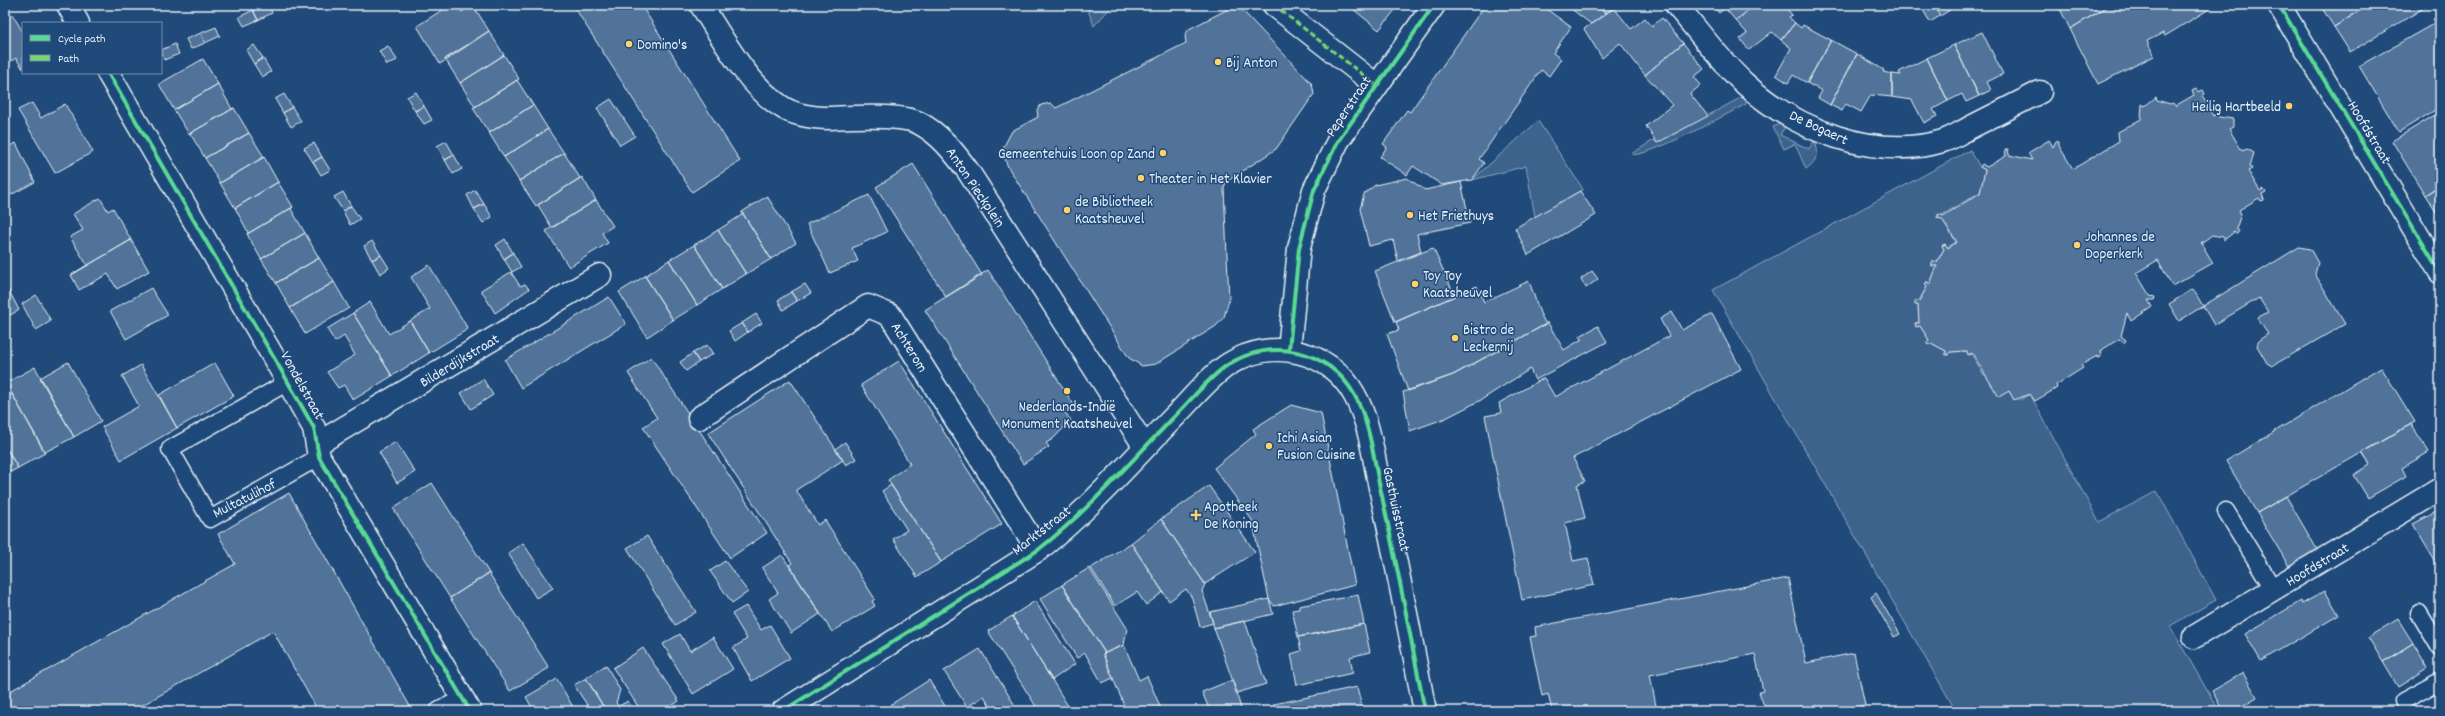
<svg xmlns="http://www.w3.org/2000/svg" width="2445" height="716" viewBox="0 0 2445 716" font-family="Dekko,sans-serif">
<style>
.green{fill:#3c628c;stroke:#92aac2}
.building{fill:#517399;stroke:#e8f1f8}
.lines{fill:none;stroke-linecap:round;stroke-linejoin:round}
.service-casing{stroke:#e8f1f8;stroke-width:19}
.pedestrian-casing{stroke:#e8f1f8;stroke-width:25}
.minor-casing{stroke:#e8f1f8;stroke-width:25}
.tertiary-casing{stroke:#e8f1f8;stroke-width:25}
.service{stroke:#1f4a7a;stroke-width:16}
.pedestrian{stroke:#1f4a7a;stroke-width:22}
.minor{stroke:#1f4a7a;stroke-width:22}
.tertiary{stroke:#1f4a7a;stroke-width:22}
.quiet{stroke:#7fd670;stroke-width:3;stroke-dasharray:6 3;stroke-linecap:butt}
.cycleway-casing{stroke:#1f4a7a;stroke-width:6}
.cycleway{stroke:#5adb95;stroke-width:4}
.poi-dot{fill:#ffd166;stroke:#1f4a7a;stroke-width:1.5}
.labels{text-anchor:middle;stroke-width:3;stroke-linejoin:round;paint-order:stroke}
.poi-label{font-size:15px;fill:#e8f1f8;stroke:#1f4a7a;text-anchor:start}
.street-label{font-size:15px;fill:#e8f1f8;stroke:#1f4a7a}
</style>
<rect width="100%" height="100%" fill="#1f4a7a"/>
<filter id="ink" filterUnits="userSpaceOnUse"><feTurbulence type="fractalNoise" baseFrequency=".025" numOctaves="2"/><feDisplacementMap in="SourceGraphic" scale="8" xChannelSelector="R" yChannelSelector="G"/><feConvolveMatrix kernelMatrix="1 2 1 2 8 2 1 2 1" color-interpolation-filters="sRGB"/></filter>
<g filter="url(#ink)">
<path class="green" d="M1086,5H1113L1094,26Z
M1742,97L1746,99V104C1729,113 1644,160 1631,154L1654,140L1657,143Z
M1538,121L1583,189L1535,217L1526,166L1472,180Z
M1781,123L1786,125L1780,135L1809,149L1814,141C1821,152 1816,162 1806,169L1795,144L1784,149L1773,127Z
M1970,150L1980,167L1985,170L1980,192L1942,215L1938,214L1937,218L1942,219L1956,242L1948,247L1945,244L1942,245L1944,249L1936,262L1932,263V266H1937L1930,284L1927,281L1925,284L1927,286L1919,301H1915V304L1918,305L1919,323H1915L1920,326L1929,340L1926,343L1928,345L1931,343L1946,351L1945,355H1949L1950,352L1967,351L1968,355L1971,354L1983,374L2009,391L2014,400L2018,398L2020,400L2030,394L2099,522L2157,491L2216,600L2170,626L2219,711H1956L1713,290Z"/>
<path class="building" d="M264,5H269L272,13L258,20L253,10Z
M450,5H457L462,12L473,5L489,31L440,64L417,26Z
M573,5H641L740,161L692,192Z
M1348,5H1399L1379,30Z
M1485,5H1541L1571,27L1553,53L1561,59L1549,76L1541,70L1479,159L1484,163L1472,180L1442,185L1413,166L1407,175L1380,157L1387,147L1383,144L1407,110L1410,112Z
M1566,5H1594L1606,13L1591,24Z
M1594,5H1617L1606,13Z
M1712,5H1754L1736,21L1725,8L1719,13Z
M1754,5H1784L1792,15L1789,17L1795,23L1781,40L1772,32L1749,50L1740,39L1747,33L1736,21Z
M1931,5H1935L1940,16L1930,22L1923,10Z
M1935,5H1948L1950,10L1940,16Z
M2058,5H2110L2070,29Z
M2110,5H2216L2165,36L2163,33L2147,41L2154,56L2098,84L2070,29Z
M2320,5H2369L2334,27Z
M2369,5H2429L2350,52L2334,27Z
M1230,8L1242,10L1312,84L1314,94L1276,149L1226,182L1224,188L1229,300L1224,317L1216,326L1156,364L1142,366L1129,358L1008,167L1004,157V146L1012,131L1038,117L1037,110L1041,105L1051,103L1056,108L1186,43L1185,35L1189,29Z
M1614,8L1631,29L1645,18L1652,26L1662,18L1683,43L1645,75L1620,43L1602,58L1584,29Z
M253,10L258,20L244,26L239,17Z
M12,14L23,32V69L16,58L5,65V18Z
M2440,16V31L2433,19Z
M1795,23L1801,28L1803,25L1831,40L1807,83L1793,75L1788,83L1776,75L1791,48L1781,40Z
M2435,23L2440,31V107L2399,132L2359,66Z
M216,27L220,36L205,43L201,33Z
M489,31L504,55L460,83L445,59Z
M1982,32L2003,74L1987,82L1991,90L1979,96L1954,45Z
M201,33L205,43L191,49L186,39Z
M1831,40L1857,54L1830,105L1818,98L1822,91L1807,83Z
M1683,43L1704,69L1694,77L1701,85L1690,94L1708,116L1657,143L1646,126L1672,105L1645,75Z
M175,44L179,54L164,60L161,50Z
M254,45L263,58L254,64L246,50Z
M1954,45L1979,96L1966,102L1962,94L1948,101L1927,58Z
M388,46L397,60L387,65L379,51Z
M1857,54L1884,70L1883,72L1892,74V97L1871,95L1861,112L1846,104L1842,111L1830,105Z
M504,55L519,79L475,107L460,83Z
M263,58L271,72L262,77L254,64Z
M1927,58L1948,101L1933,109L1937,116L1924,123L1912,100L1892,97V74L1901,75L1899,72Z
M203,59L218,84L174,110L159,84Z
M517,80L533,105L489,133L473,108Z
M218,84L232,109L234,108L189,134L174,110Z
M2196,89L2198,92L2203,90L2205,94L2202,96L2214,116L2217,113L2219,117L2233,119V127L2229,129L2242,151L2247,149L2254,153L2250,166L2252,169L2248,171L2260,191L2263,189L2266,192L2262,194L2264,200L2261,201L2259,198L2239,210L2241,214L2236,229L2239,231L2237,234L2234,232L2223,241V237L2212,235L2201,243L2213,263L2172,286L2158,260L2136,273L2150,296L2155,297L2154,300H2148L2152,307L2131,321L2127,313L2121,336L2126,340L2124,343L2119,339L2100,351L2101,357L2097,358V356L2081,365L2083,368L2056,385L2057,388L2035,401L2030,394L2014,400L2009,391L1999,397L1972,353L1968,355L1967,351L1950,352L1949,355L1946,354V351L1931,343L1929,345L1926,343L1929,340L1920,326L1916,327L1915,323H1919L1918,305H1915V301H1919L1927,287L1925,284L1927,282L1930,284L1937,266H1932V262H1937L1944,249L1942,246L1945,244L1948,248L1957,242L1942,219L1937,218L1939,214L1943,216L1980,193L1985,170L1980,167L1982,164L1987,167L2006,156L2005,149H2008L2009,155L2032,160L2028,153L2049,140L2053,147L2056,141L2059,142V146L2073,169L2119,141L2118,132L2141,119L2142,104L2145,106L2156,97L2157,100L2170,104L2173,103L2175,106L2194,95L2192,91Z
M416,92L424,106L415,111L407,97Z
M284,94L292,107L283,113L275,99Z
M611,99L635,136L620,145L597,108Z
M32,103L41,118L65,104L93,152L55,173L18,110Z
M533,105L548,129L504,157L489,133Z
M424,106L432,120L424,124L415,111Z
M292,107L301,121L291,127L283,113Z
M234,108L249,133L205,158L191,135L189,134Z
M2440,112V185L2425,195L2392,141Z
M548,129L564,153L519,181L504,157Z
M249,133L264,157L220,183L205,158Z
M446,141L454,155L445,160L437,146Z
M16,143L35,182L5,198V148Z
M314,143L322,157L313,162L304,148Z
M564,153L580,178L536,206L519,181Z
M454,155L462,169L453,174L445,160Z
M264,157L278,182L235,208L220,183Z
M322,157L330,170L321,175L313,162Z
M913,164L982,275L946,297L876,187Z
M582,177L596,200L552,228L538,205Z
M1407,178L1425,190L1461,182L1470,223L1417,234L1421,252L1398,261L1393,240L1369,246L1360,209L1364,194L1375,185Z
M278,182L293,207L247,234L248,232L235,208Z
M2440,185V218L2425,195Z
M475,190L484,204L474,209L467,195Z
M1580,191L1596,215L1528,255L1515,228Z
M343,192L351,206L343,211L334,197Z
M869,195L887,232L852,248L858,261L830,273L807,224Z
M767,196L796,243L771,259L742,212Z
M100,198L108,211L113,208L131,240L71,275L87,265L70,237L83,230L73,214Z
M596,200L613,226L602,233L608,243L569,267L546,231Z
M484,204L492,217L483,223L474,209Z
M351,206L360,219L350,225L343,211Z
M293,207L291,209L305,233L261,259L247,234Z
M742,212L771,259L746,274L718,230L742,215Z
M718,230L746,274L722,289L694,245Z
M305,233L319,258L276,283L261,259Z
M505,239L513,253L504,259L496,245Z
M131,240L149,271L117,289L108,274L79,290L71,275Z
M372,241L381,255L372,260L364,246Z
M694,245L722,289L697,305L669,260Z
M2299,247L2310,249L2318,263L2315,274L2345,324L2272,366L2267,363L2257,346L2259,340L2268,334L2257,318L2268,312L2259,298L2214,325L2203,306Z
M1433,248L1455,296L1395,322L1375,271Z
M513,253L521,267L512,272L504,259Z
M381,255L389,268L380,274L372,260Z
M319,258L334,282L290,308L276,283Z
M669,260L697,305L673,320L645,276Z
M429,265L468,329L429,353L410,321L430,309L411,277Z
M988,270L1074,405L1064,412L1071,420L1053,439L1046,443L1049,447L1023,464L925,310Z
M1592,271L1598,279L1586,288L1581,279Z
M511,272L520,286L525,284L529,289L495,313L481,290Z
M645,276L673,320L647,337L619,292Z
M1529,281L1540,313L1545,323H1548L1453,375L1408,391L1387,334L1399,330L1396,322L1477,286L1484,302Z
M334,282L349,308L305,334L290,308Z
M5,283L19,310L5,318Z
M805,284L811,293L797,301L791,292Z
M151,288L168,315L126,339L110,311Z
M2193,289L2203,306L2179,321L2169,304Z
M791,292L797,301L783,310L778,300Z
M36,295L51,321L36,330L22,304Z
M609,297L626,324L521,388L505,360Z
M370,302L389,334L410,321L429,353L392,376L353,313Z
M1672,312L1682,330L1712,314L1741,369L1573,458L1585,481L1577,485L1585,518L1565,523L1573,561L1588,558L1594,585L1522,600L1485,416L1501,413L1499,403L1544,378L1555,397L1669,336L1660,319Z
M353,313L392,376L353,400L344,385L338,388L327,372L355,355L344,336L335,342L327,329Z
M756,314L762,323L748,332L742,323Z
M742,323L748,332L735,341L729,331Z
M1548,323L1564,350L1582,339L1580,336L1598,326L1607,342L1535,380L1530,369L1481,400L1446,418L1410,431L1403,392L1453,375Z
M707,345L713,354L699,362L693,353Z
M693,353L699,362L686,371L680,362Z
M651,357L767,533L730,558L643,427L657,418L628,373Z
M899,361L1002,524L941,562L888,480L910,464L861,385Z
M68,362L101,421L74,437L40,378Z
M215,363L234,396L177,428L159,395Z
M141,365L177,428L121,460L102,427L139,406L122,376Z
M35,367L74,437L45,452L6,383Z
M2381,367L2415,422L2257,513L2226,461Z
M483,379L493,395L471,409L461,393Z
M790,380L843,460L796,490L818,525L825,520L875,599L872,601L875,606L832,632L789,565L792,563L708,433Z
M12,394L45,453L18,468L5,446V398Z
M1291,405L1321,413L1355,585L1274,606L1269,599L1252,520L1214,468L1256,434L1253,429Z
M2411,424L2429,452L2402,468L2406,476L2368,498L2354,475L2370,465L2362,452Z
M396,442L415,472L397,483L379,452Z
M845,442L856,459L846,465L835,449Z
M5,446L18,468L5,475Z
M432,483L489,573L450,598L393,508Z
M891,485L941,562L917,577L893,539L907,530L882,491Z
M1209,486L1255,552L1205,584L1161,519Z
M289,493L411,708L406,711H318L273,631L132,711H5V694L235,564L218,534Z
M2286,496L2318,551L2290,568L2257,513Z
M2440,510V561L2436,563L2413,524Z
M1161,519L1205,584L1202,591L1213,623L1200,627L1192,598L1186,589L1169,601L1131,543Z
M647,536L696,612L675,625L627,548Z
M523,543L553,588L536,598L508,553Z
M1131,543L1163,592L1146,605L1137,592L1115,606L1091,568Z
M782,555L820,614L791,633L769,599L778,593L762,568Z
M725,561L748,592L732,603L710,571Z
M1089,568L1127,628L1124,645L1105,653L1062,585Z
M489,573L549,668L510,691L450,598Z
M1788,578L1806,663L1854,653L1865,705L1835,711H1766L1759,692L1763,691L1755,654L1650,675L1657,711H1552L1548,694L1542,696L1530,637L1536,636L1535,627Z
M1062,585L1105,653L1103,654L1113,678L1102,683L1085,653L1077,658L1040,599Z
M2325,591L2339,615L2261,661L2245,634L2301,601L2302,604Z
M1876,593L1900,634L1894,637L1871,597Z
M1358,595L1364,624L1298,637L1292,610L1299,609V606Z
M1269,599L1273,614L1214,628L1210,612Z
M1035,601L1075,664L1052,680L1012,616Z
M746,606L761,630L770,625L790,658L752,681L733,648L747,639L732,614Z
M1012,616L1052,680L1071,711H1039L988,631Z
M2398,619L2413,643L2383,662L2368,637Z
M1245,621L1266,684L1237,693L1214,628Z
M1364,624L1370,652L1350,657L1353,673L1297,685L1291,654L1301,651L1298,637Z
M680,634L690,651L713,637L733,669L693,694L663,644Z
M2413,643L2428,668L2398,687L2383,662Z
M1124,645L1139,680L1147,676L1162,711H1123L1126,710L1103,654Z
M643,648L679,701L664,711H641L613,668Z
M980,649L1014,704L1003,711H993L984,696L967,707L944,671Z
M606,665L620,690L616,703L619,706L628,701L634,711H606L586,678Z
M2243,673L2257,697L2234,711H2223L2212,691Z
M586,678L606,711H591L574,685Z
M557,679L573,707L566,711H534L526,697Z
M929,680L948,711H894L890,705Z
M1232,680L1242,711H1210L1202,692Z
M1357,687L1363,711H1275L1274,704Z"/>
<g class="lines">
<g class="service-casing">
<path id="service" d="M288,382L170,449L210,519L319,457
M2226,511L2274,590
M2419,613L2440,648
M2403,701L2440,681
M438,711L462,698"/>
</g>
<g class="pedestrian-casing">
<path id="pedestrian" d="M1274,5L1376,85"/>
</g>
<g class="minor-casing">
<path id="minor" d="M68,5L78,23
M1676,5C1698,30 1719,60 1744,83C1795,130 1875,161 1943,141C1953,138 1963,131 1973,126C1995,115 2018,103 2040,92
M2279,5L2440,272
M108,73L288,382L314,428L319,457L470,711
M1289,350L1299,248L1314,190L1338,141L1434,5
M699,418L868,306L890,315L1038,550
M317,444L600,275
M2194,637L2440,489"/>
</g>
<g class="tertiary-casing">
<path id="tertiary" d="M701,5C722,37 747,84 779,105C794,116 813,118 831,118C852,117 901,114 919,123C940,134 954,152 968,171L1145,447
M783,711L1038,550C1089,510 1131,461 1176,415C1192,399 1209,377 1229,364C1272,337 1329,350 1354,394C1369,420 1373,454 1379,483C1396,558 1410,635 1425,711"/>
</g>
<use href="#service" class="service"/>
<use href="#pedestrian" class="pedestrian"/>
<use href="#minor" class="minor"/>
<use href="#tertiary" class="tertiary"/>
<path class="quiet" d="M1274,5L1376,85"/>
<g class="cycleway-casing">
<path id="cycleway" d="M2279,5L2440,272
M108,73L288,382L314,428L319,457L470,711
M1289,350L1299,248L1314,190L1338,141L1434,5
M783,711L1038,550C1089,510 1131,461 1176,415C1192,399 1209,377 1229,364C1272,337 1329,350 1354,394C1369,420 1373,454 1379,483C1396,558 1410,635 1425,711"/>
</g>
<use href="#cycleway" class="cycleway"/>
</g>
</g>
<g class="poi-dot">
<circle cx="629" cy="44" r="4"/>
<circle cx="1218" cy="62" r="4"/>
<circle cx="2289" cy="106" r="4"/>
<circle cx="1163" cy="153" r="4"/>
<circle cx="1141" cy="178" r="4"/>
<circle cx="1067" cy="210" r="4"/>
<circle cx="1410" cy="215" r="4"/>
<circle cx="2077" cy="245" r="4"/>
<circle cx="1415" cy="284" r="4"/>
<circle cx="1455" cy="338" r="4"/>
<circle cx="1067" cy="391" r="4"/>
<circle cx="1269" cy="446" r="4"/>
<path d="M1194 509h4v4h4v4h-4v4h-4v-4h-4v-4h4z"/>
</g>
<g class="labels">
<g class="poi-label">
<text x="637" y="49">Domino's</text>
<text x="1226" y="67">Bij Anton</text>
<text x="2281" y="111" text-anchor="end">Heilig Hartbeeld</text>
<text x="1155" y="158" text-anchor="end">Gemeentehuis Loon op Zand</text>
<text x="1149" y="183">Theater in Het Klavier</text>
<text x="1075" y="206">de Bibliotheek<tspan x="1075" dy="17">Kaatsheuvel</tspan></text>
<text x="1418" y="220">Het Friethuys</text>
<text x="2085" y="241">Johannes de<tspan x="2085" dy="17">Doperkerk</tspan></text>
<text x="1423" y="280">Toy Toy<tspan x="1423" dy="17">Kaatsheuvel</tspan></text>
<text x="1463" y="334">Bistro de<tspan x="1463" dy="17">Leckernij</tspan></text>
<text x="1067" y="411" text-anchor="middle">Nederlands-Indië<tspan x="1067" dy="17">Monument Kaatsheuvel</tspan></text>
<text x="1277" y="442">Ichi Asian<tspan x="1277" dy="17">Fusion Cuisine</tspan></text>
<text x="1204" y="511">Apotheek<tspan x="1204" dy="17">De Koning</tspan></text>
</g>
<g class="street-label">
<text transform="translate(1348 106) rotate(-56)" y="5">Peperstraat</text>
<text transform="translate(1819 127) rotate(25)" y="5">De Bogaert</text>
<text transform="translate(2370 132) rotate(59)" y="5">Hoofdstraat</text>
<text transform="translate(976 187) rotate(56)" y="5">Anton Pieckplein</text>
<text transform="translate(910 347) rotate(58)" y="5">Achterom</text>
<text transform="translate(459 360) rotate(-31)" y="5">Bilderdijkstraat</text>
<text transform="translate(303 385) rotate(61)" y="5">Vondelstraat</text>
<text transform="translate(244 498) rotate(-27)" y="5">Multatulihof</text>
<text transform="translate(1397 509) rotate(78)" y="5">Gasthuisstraat</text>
<text transform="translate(1041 530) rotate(-38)" y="5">Marktstraat</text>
<text transform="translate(2317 564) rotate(-31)" y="5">Hoofdstraat</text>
</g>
</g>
<rect width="2445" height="716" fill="none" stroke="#1f4a7a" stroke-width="20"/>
<rect x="10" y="10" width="2425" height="696" fill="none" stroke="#e8f1f8" stroke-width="1.5" filter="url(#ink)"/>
<rect x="22" y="22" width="140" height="52" fill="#1f4a7a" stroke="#6f8dac"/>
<rect x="30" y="35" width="20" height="6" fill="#5adb95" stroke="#6f8dac"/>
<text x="58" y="42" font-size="12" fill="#e8f1f8">Cycle path</text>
<rect x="30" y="55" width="20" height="6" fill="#7fd670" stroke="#6f8dac"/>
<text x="58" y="62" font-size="12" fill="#e8f1f8">Path</text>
</svg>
